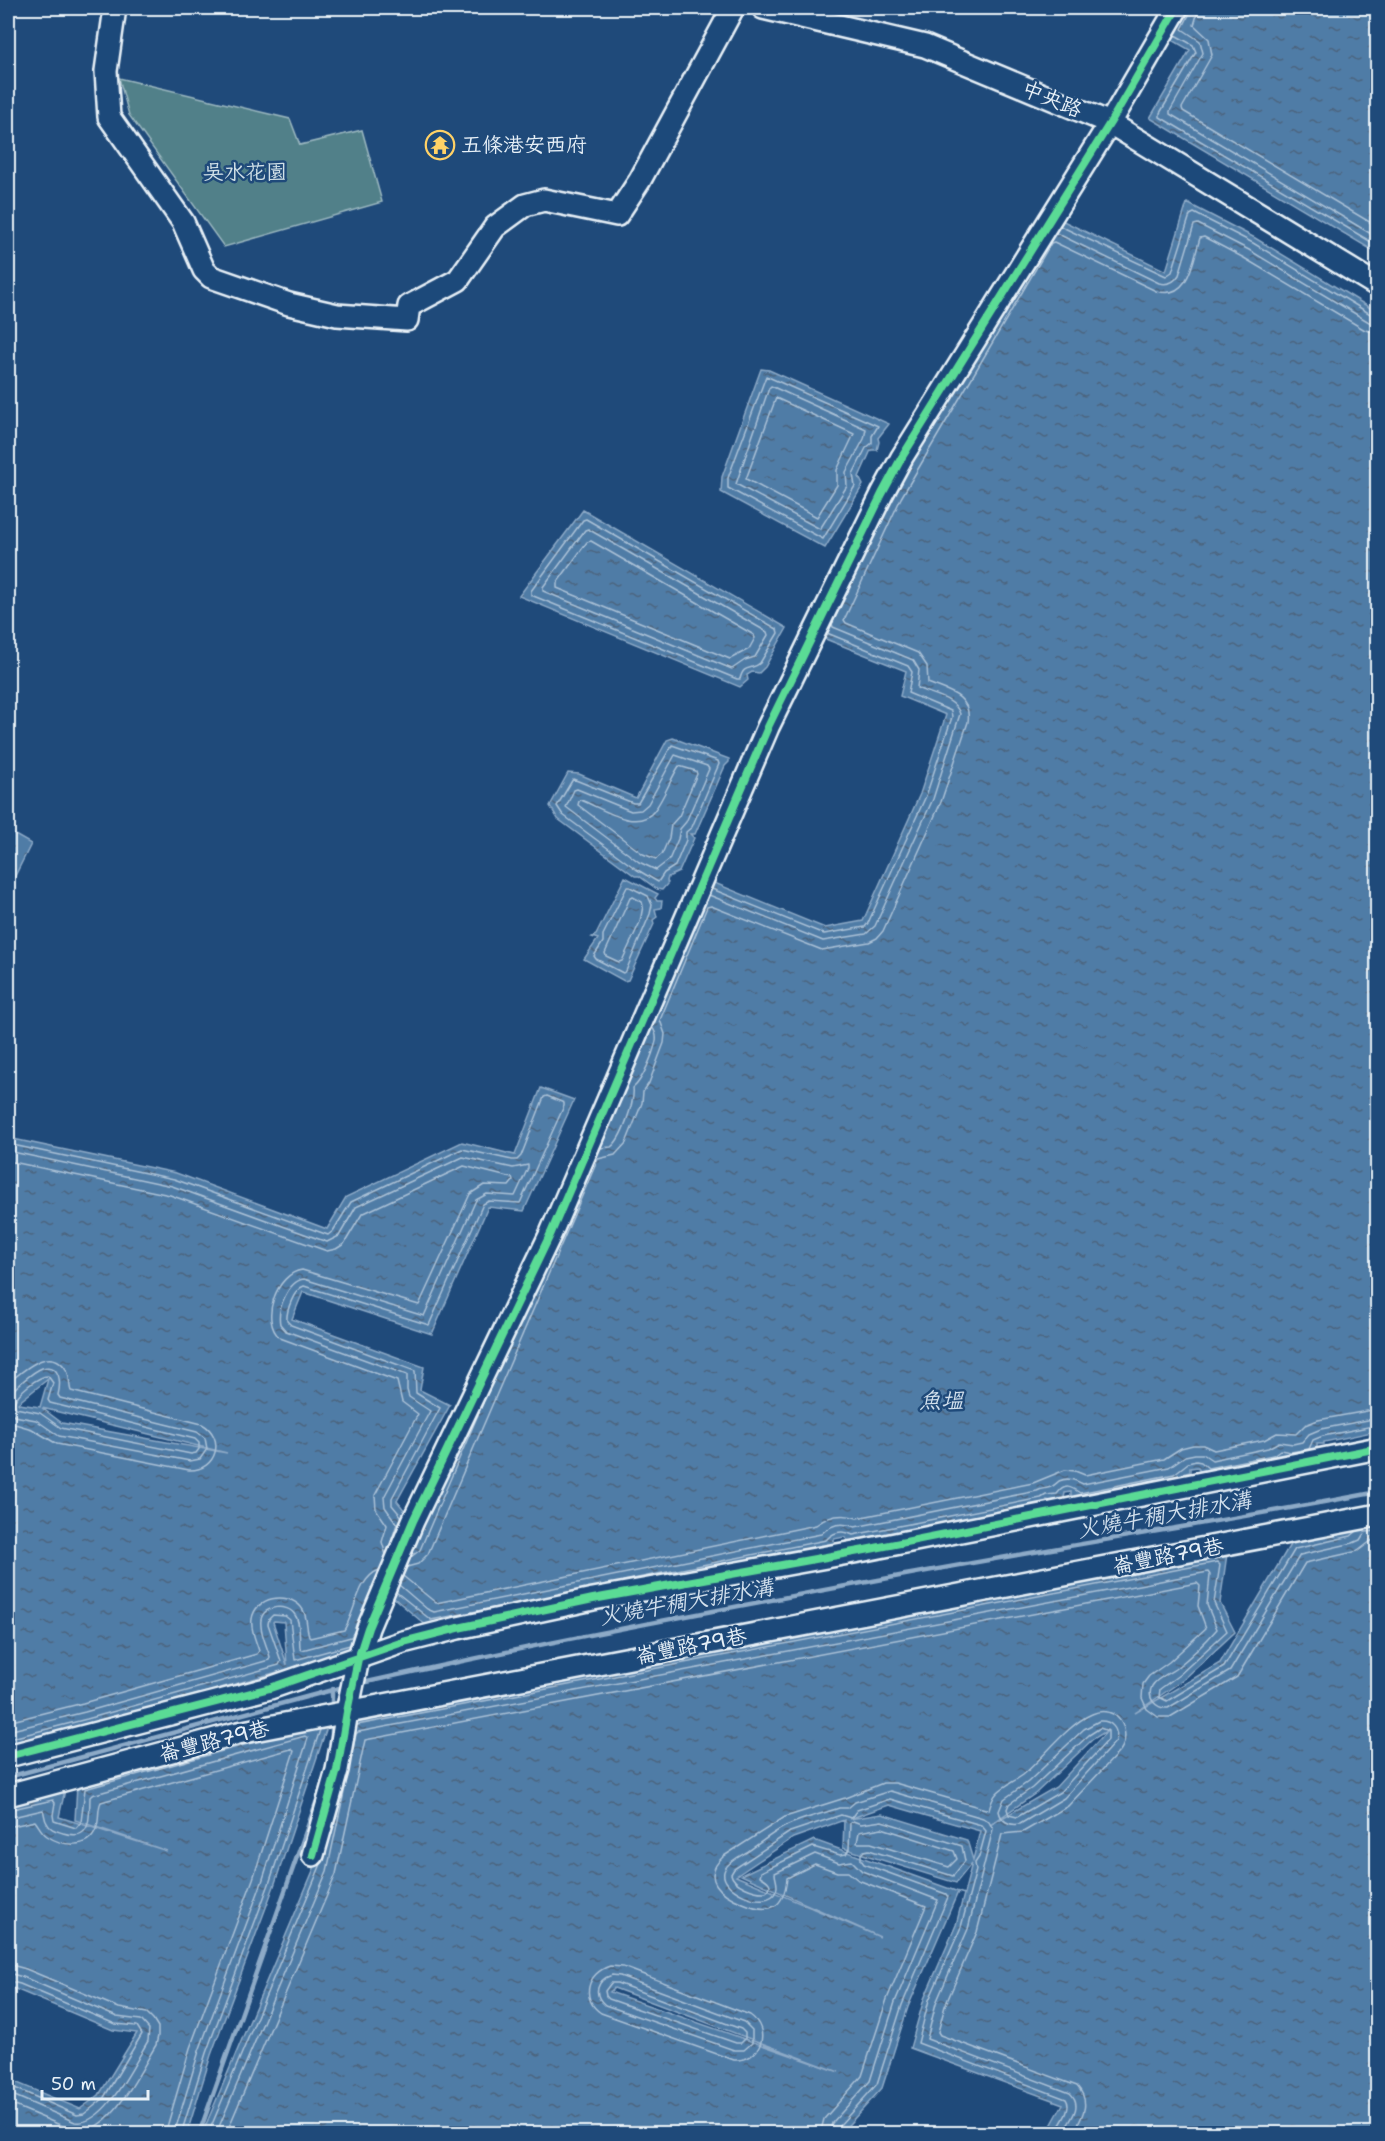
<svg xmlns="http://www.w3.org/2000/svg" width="1385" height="2141" viewBox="0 0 1385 2141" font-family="'Shantell Sans','LXGW WenKai TC',sans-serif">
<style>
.green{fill:#518089;stroke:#9cb8c0;stroke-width:1.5}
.water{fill:url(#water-ripples);stroke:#8daac7;stroke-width:1.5;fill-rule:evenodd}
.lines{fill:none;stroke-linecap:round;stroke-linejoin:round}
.shore{stroke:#abc2d7;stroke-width:1.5}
.stream{stroke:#8daac7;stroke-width:4.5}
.minor-casing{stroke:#e8f1f8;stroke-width:26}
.minor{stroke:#1f4a7a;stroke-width:21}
.cycleway-casing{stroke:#1f4a7a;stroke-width:11}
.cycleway{stroke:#5adb95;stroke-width:8}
.labels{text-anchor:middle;stroke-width:5;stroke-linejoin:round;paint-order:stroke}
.street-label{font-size:21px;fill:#e8f1f8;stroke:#1f4a7a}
.poi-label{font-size:21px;fill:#e8f1f8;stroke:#1f4a7a;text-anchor:start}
.park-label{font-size:21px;fill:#d1e0e7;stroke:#1f4a7a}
.water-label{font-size:22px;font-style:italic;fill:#d1dfec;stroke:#1f4a7a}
</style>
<defs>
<pattern id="water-ripples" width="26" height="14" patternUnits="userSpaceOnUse" patternTransform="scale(1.5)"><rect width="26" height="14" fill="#507ba6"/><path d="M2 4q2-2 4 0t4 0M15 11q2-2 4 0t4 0" fill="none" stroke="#4c647d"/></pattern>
</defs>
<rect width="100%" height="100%" fill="#1f4a7a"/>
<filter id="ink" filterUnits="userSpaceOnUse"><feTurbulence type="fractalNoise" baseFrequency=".0167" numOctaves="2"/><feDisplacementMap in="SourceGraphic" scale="12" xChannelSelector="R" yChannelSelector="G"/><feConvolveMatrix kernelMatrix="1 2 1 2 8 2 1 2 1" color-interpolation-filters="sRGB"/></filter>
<g filter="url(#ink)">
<path class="green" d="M119,78L290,119L300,145L362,130L382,202L224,247L129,115Z"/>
<path class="water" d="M1178,8H1377V253L1150,118L1190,50L1162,34Z
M1187,203L1255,238L1377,312V1431L1324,1442V1444H1317V1453L1286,1459L1285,1455L1280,1456V1459L1201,1476L1198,1467L1190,1468V1472L1181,1474L1183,1478L1071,1500V1492L1065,1493L1064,1498L1054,1502L1047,1500V1503L850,1542L844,1537L834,1539V1545L428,1627L387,1592L585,1132L605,1135L695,875L825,928L863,921L920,794L946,715L900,696L906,671L813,634L1043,211L1166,271Z
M761,369L769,370L889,424L878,438L879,442L877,450H871L859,477L863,485L825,548L721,492L722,477Z
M583,510L787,628L765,667L759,673L752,672L747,675L748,680L740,687L519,596Z
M673,738L729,759V762L725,766L695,834H690L694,838L679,872L668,877L667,881L668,883L662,890L657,889L639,876H635L558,819L550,806L568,773L579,774L636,798L667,740Z
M8,831L31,844L8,890Z
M625,877L658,894L655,898L657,901H662L661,908L655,909L657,917L653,920L654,924L628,980L624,981L584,959L598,939L592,937L596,935Z
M541,1088L574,1100L524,1211L488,1207L432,1334L303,1292L292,1319L424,1367L420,1390L450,1405L397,1501L413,1521L362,1648L89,1725L8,1745V1138L176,1173L327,1229L346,1197L462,1142L515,1155ZM48,1379L40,1407L19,1404L18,1403ZM42,1408L227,1453L62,1423ZM274,1621L284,1622L287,1665L273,1622Z
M1377,1517V2133H1047L1063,2104L910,2048L924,1999L956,1925L964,1894L958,1892L908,2007L882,2088L841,2133L548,2134L537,2130L544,2133L468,2134L454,2127L466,2133L202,2134L315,1866L345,1721L1227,1554L1220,1603L1235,1632L1183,1680L1135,1713L1220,1663L1291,1543L1350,1530ZM1108,1730L1056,1787L990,1825L1036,1793L1093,1739ZM889,1805L980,1831L973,1860L967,1840L882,1814L849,1819ZM844,1820L843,1848L956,1883L972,1863L964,1894L814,1840L741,1875L880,1937L736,1876L793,1838ZM614,1988L839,2072L610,1992Z
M331,1715L274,1886L211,2055L187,2133H8V2079L80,2109L99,2095L137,2033L113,2030L8,1986V1805L65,1790L59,1817L167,1851L75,1820L77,1785Z"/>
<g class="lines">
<path class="shore" d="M1190,8L1189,15L1182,29L1200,41L1203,53L1170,111V114L1378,238
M1199,8L1194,25L1209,39L1212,55L1182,108L1183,111L1378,227
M1175,35L1193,45L1196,52L1160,113V117L1378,246
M1060,226L1166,276L1172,272L1190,215L1194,213L1253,243L1372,315L1378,316
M1056,233L1159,283C1167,285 1174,283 1179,275L1194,225L1198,224L1249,250L1369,322L1378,324
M766,376L878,426L872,436V443L866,448L853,474L855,486L823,539L728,488V478Z
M771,386L866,429L864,439L846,472L847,486L820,529L736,484L769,388Z
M776,398L854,434L837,470V485L817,517L746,479Z
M586,519L777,629L778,633L760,663C752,671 744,663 740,679H737L531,595V591L583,520Z
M588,529L767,632L768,635L755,657L745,660L732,669L543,591V587L585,530Z
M591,541L754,635L755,638L749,649L730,659L557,588V583L587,542Z
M672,745L718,761L719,764L692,827L686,832V840L675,866L664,873L658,882L636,869L563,815L557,806L573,779L633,803H638Z
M675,755L707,766L709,769L686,822L680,829L678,839L669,860L656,870L639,862L566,807L574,790L577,789L631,811L641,810L648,804Z
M679,766L696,771L697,774L679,816L671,825L669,838L662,854L656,859L643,854L578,805L579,801L581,800C601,808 637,833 654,811C664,798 670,780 679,766Z
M627,887H630L648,896L652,905L650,914L626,971L623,973L596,959L594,956L603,942V935Z
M712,889L824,934L865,927L868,923L926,796L952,717L951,711L908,693L912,672L908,666L827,633
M709,895L823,941L866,934L875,926L933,799L960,714C955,697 931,695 917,688L919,670L913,660L833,627L832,624L843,601
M633,897L642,902L643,906L640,922L622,961L619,962L606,956L605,953L630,898Z
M8,1144L174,1179L328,1235L333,1231L351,1202L462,1149L512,1160H517L521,1156L544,1097L547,1096L564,1103V1106L520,1203L489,1201L483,1204L429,1325L304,1286C294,1289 286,1311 287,1321L291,1325L415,1371L416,1393L440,1408L392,1498V1505L402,1517
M600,1148L611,1147C622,1139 635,1101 633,1088C643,1080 653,1054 656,1041C657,1035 655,1031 652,1027
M8,1151L172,1186L327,1242L339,1236L356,1207L463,1157L513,1168L528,1165V1168L515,1196L487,1194L476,1200L424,1316L304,1279C288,1281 277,1309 280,1324L286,1331L407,1375V1390L409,1397L430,1411L384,1497L385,1507L397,1524L391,1542
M8,1161L170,1195L327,1251L336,1249L344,1244L362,1214L464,1166L512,1178L513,1181L509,1186L484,1185L470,1194L419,1305L302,1270C277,1273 259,1320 280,1338L397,1381L402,1402L418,1414L375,1495L376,1509L387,1525L382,1542L386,1555
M48,1376L53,1383L48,1400L50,1403L195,1439L199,1443V1449L196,1453L191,1454L61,1428L40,1413L16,1408L14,1403C17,1393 38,1376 48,1376Z
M8,1383C23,1371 53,1341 68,1373C70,1379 69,1386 71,1391L202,1424C226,1437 217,1471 189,1470L57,1444L32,1429L8,1422
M8,1397C12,1389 34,1371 42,1368C61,1363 61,1383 58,1395L60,1398L197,1432L205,1438L207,1449L200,1459L190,1461L59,1436L36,1420L14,1416L8,1409
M411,1557L420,1550L483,1403
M407,1567L418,1564L428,1554L598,1159L615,1155L626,1143L642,1103L643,1092L649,1083L664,1043L665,1034L660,1020L707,907L711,906L822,950L869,942L877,938L883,931L941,802L968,722C972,695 947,691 928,683L927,666L918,653L846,623L844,620L901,498L1051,243L1054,242L1156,291C1189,301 1193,261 1200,238L1204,237L1244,258L1365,330L1378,333
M403,1576L436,1603L816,1525C828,1516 842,1513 857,1518L1033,1483L1065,1470L1075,1471L1085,1475L1164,1459L1181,1448L1193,1445H1203L1214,1450L1264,1440L1277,1433L1296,1434L1305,1425L1318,1420L1378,1409
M623,1581L826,1540C834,1531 843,1530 853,1535L1041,1498L1046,1495L1057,1494C1065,1483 1071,1487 1080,1493L1174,1474L1188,1463L1196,1461L1201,1462L1208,1468L1273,1455L1280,1450L1291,1452L1309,1449L1313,1440L1323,1436L1378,1425
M399,1585L427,1609L434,1612L821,1534C831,1524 843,1522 855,1527L1037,1491C1042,1488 1046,1489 1051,1487C1052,1487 1058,1482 1059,1481C1068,1477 1075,1480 1083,1484L1169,1467L1185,1456L1195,1454H1203L1212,1460L1268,1448L1279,1442L1293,1444L1302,1442L1309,1434L1321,1429L1378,1418
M396,1592L431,1620L524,1602
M1099,1721C1111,1720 1119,1729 1116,1741L1064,1798L1020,1824C1009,1826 1001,1821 999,1811L1004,1799L1028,1782L1084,1729Z
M8,1722L83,1703L257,1654L259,1651C256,1641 250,1629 252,1619C255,1597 287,1591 301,1607C309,1616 305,1629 310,1638L344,1630C356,1611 357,1579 379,1570
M357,1725L1217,1562L1220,1565L1214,1603L1227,1631L1179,1675L1160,1689L1159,1697L1167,1701L1224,1667L1295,1549L1351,1536L1357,1531
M1100,1728L1108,1731V1740L1060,1792L1017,1817L1009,1815L1007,1809L1009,1804L1032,1788L1089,1735Z
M8,1731L85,1712L269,1660L270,1657C267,1646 259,1631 261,1620C263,1605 288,1603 295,1615C301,1623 299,1638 300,1648L302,1650L351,1637L356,1628
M8,1739L87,1719L279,1665L281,1661L268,1624L269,1619L273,1615L285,1616L290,1620L295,1660L350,1645
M352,1753L356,1734L358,1732L1208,1572L1210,1575L1207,1605L1217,1629C1205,1643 1190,1657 1175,1669C1168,1674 1157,1678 1152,1686C1146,1699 1157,1709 1168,1708L1230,1671L1300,1555L1353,1543L1360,1540L1365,1532L1378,1531
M8,1810L53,1800L55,1803L53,1815L54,1821L76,1828L81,1822L85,1789L255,1742
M8,1818L43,1810C45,1814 44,1819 47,1823C50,1830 57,1831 63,1833C93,1842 89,1817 90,1797L92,1795L305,1736L308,1738L262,1882L199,2051L174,2134
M8,1827L35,1821C39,1826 41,1832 47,1836C62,1846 88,1850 96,1829C100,1820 97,1810 101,1802L291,1749L294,1751L253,1879L190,2048L165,2134
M882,1828L954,1851L957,1859L949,1867L871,1843H857L859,1832Z
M8,1964L26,1969L119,2008L147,2013L153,2019L158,2027V2036L156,2045C140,2071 109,2140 72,2130L8,2103
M610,1966L623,1967L750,2015C772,2030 761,2062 734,2060L601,2013C580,1999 587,1973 610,1966Z
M8,1973L23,1977L117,2017L141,2020L149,2029L148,2041C135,2062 105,2127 75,2122L8,2093
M612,1975L620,1976L744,2022L752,2030V2043L744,2050H734L605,2005C592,1994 597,1980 612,1975Z
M8,1981L20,1984L115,2024L137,2026L142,2034L103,2099L84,2114L77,2115L8,2085
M611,1983H617L741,2029L745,2033V2039L741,2043H736L609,1999L606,1996L605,1991Z
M181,2134L206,2053L269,1884L320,1730
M208,2134L321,1864
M216,2134L327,1871L346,1783
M226,2134L336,1874L365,1740L1197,1583L1200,1586L1198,1606L1206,1628L1169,1662L1149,1676L1143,1684L1142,1698L1147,1709L1158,1717H1170L1237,1677L1305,1563L1358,1551L1371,1541L1378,1540
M820,2134L824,2119L862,2076L887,1999L926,1906L858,1880L848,1872H837L815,1864L787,1878C784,1908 771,1915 743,1903C722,1895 699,1878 724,1856L785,1817L845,1798L883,1783H895L989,1810C991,1804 992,1798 997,1793C1004,1786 1015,1781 1023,1775C1044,1757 1068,1724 1092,1714C1116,1703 1134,1731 1120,1751L1068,1806L1023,1832L1002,1834L977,1932L945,2006L938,2032L940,2035L1077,2086C1092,2103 1082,2117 1073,2134
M829,2134L832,2123L870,2081L895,2002L938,1900L862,1871L852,1861L839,1863L815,1854L775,1873C775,1879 779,1885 776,1891C768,1912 715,1889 725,1869C729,1861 740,1856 747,1852C760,1843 772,1833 786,1826C802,1818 822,1814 839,1808H848L855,1802L890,1791L983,1818L989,1822L993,1829L968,1929L936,2003L927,2039L1070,2093C1084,2106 1070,2120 1062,2134
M837,2134L838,2127L877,2084L902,2005L948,1897L946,1894L864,1864L861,1860V1854L864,1851L869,1850L953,1876L965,1861L962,1846L882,1821L861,1824L853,1821L850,1823L849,1849L846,1854L840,1855L813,1847L761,1872L760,1876C767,1880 775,1885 766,1892C755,1893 733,1885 731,1874L734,1869L790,1832L841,1815L851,1818L857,1810L890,1799L981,1825L986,1831L979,1857L975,1863L976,1870L961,1927L929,2000L918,2043L1066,2099C1073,2109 1060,2124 1054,2134"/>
<path class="stream" d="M358,1684C539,1643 722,1609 905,1575C1062,1546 1220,1522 1378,1492
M332,1689V1708
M332,1722V1744
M8,1777L347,1686
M199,2134L322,1786"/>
<g class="minor-casing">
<path id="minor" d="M115,8L106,71L109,117L183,222L204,270L211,277L289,304L337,315L407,320L409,306L458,280L495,227L525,205L544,200L617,215L640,180L733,8
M763,8L925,46L1110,123L1378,286
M8,1756L270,1688L403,1642L458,1628L593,1599L865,1550L1378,1448
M8,1795L238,1733L1378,1515
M313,1855L337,1770L347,1712L358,1659L368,1628L413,1521L551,1233L768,727L882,494L902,457L1110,123L1177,8"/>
</g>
<use href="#minor" class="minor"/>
<g class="cycleway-casing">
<path id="cycleway" d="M8,1756L270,1688L403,1642L458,1628L593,1599L865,1550L1378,1448
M313,1855L337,1770L347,1712L358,1659L368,1628L413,1521L551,1233L768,727L882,494L902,457L1110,123L1177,8"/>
</g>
<use href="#cycleway" class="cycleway"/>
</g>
</g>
<defs>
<g id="temple-ring" transform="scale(1.5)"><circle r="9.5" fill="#1f4a7a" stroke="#ffd166" stroke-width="1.5"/><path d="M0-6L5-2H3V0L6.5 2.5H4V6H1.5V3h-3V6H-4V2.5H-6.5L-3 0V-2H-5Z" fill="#ffd166"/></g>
</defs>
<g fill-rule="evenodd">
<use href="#temple-ring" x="440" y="145"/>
</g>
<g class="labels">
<g class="street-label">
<text transform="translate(1052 99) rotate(22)" y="7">中央路</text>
<text transform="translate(1168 1556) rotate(-11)" y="7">崙豐路79巷</text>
<text transform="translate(691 1646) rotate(-11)" y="7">崙豐路79巷</text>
<text transform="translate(214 1741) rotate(-14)" y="7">崙豐路79巷</text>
</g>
<g class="poi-label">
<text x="461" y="152">五條港安西府</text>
</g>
<g class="park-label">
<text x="245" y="179">吳水花園</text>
</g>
<g class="water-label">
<text x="941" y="1408">魚塭</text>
<text transform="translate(1164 1514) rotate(-10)" y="8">火燒牛稠大排水溝</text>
<text transform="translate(686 1601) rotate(-10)" y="8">火燒牛稠大排水溝</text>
</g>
</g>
<rect width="1385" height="2141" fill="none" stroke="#1f4a7a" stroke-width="30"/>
<rect x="15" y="15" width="1355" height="2111" fill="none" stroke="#e8f1f8" stroke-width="2" filter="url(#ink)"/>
<path d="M42 2090v9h106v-9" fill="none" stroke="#e8f1f8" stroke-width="3"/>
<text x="51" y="2090" font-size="18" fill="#e8f1f8" stroke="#1f4a7a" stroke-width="4.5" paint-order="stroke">50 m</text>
</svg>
